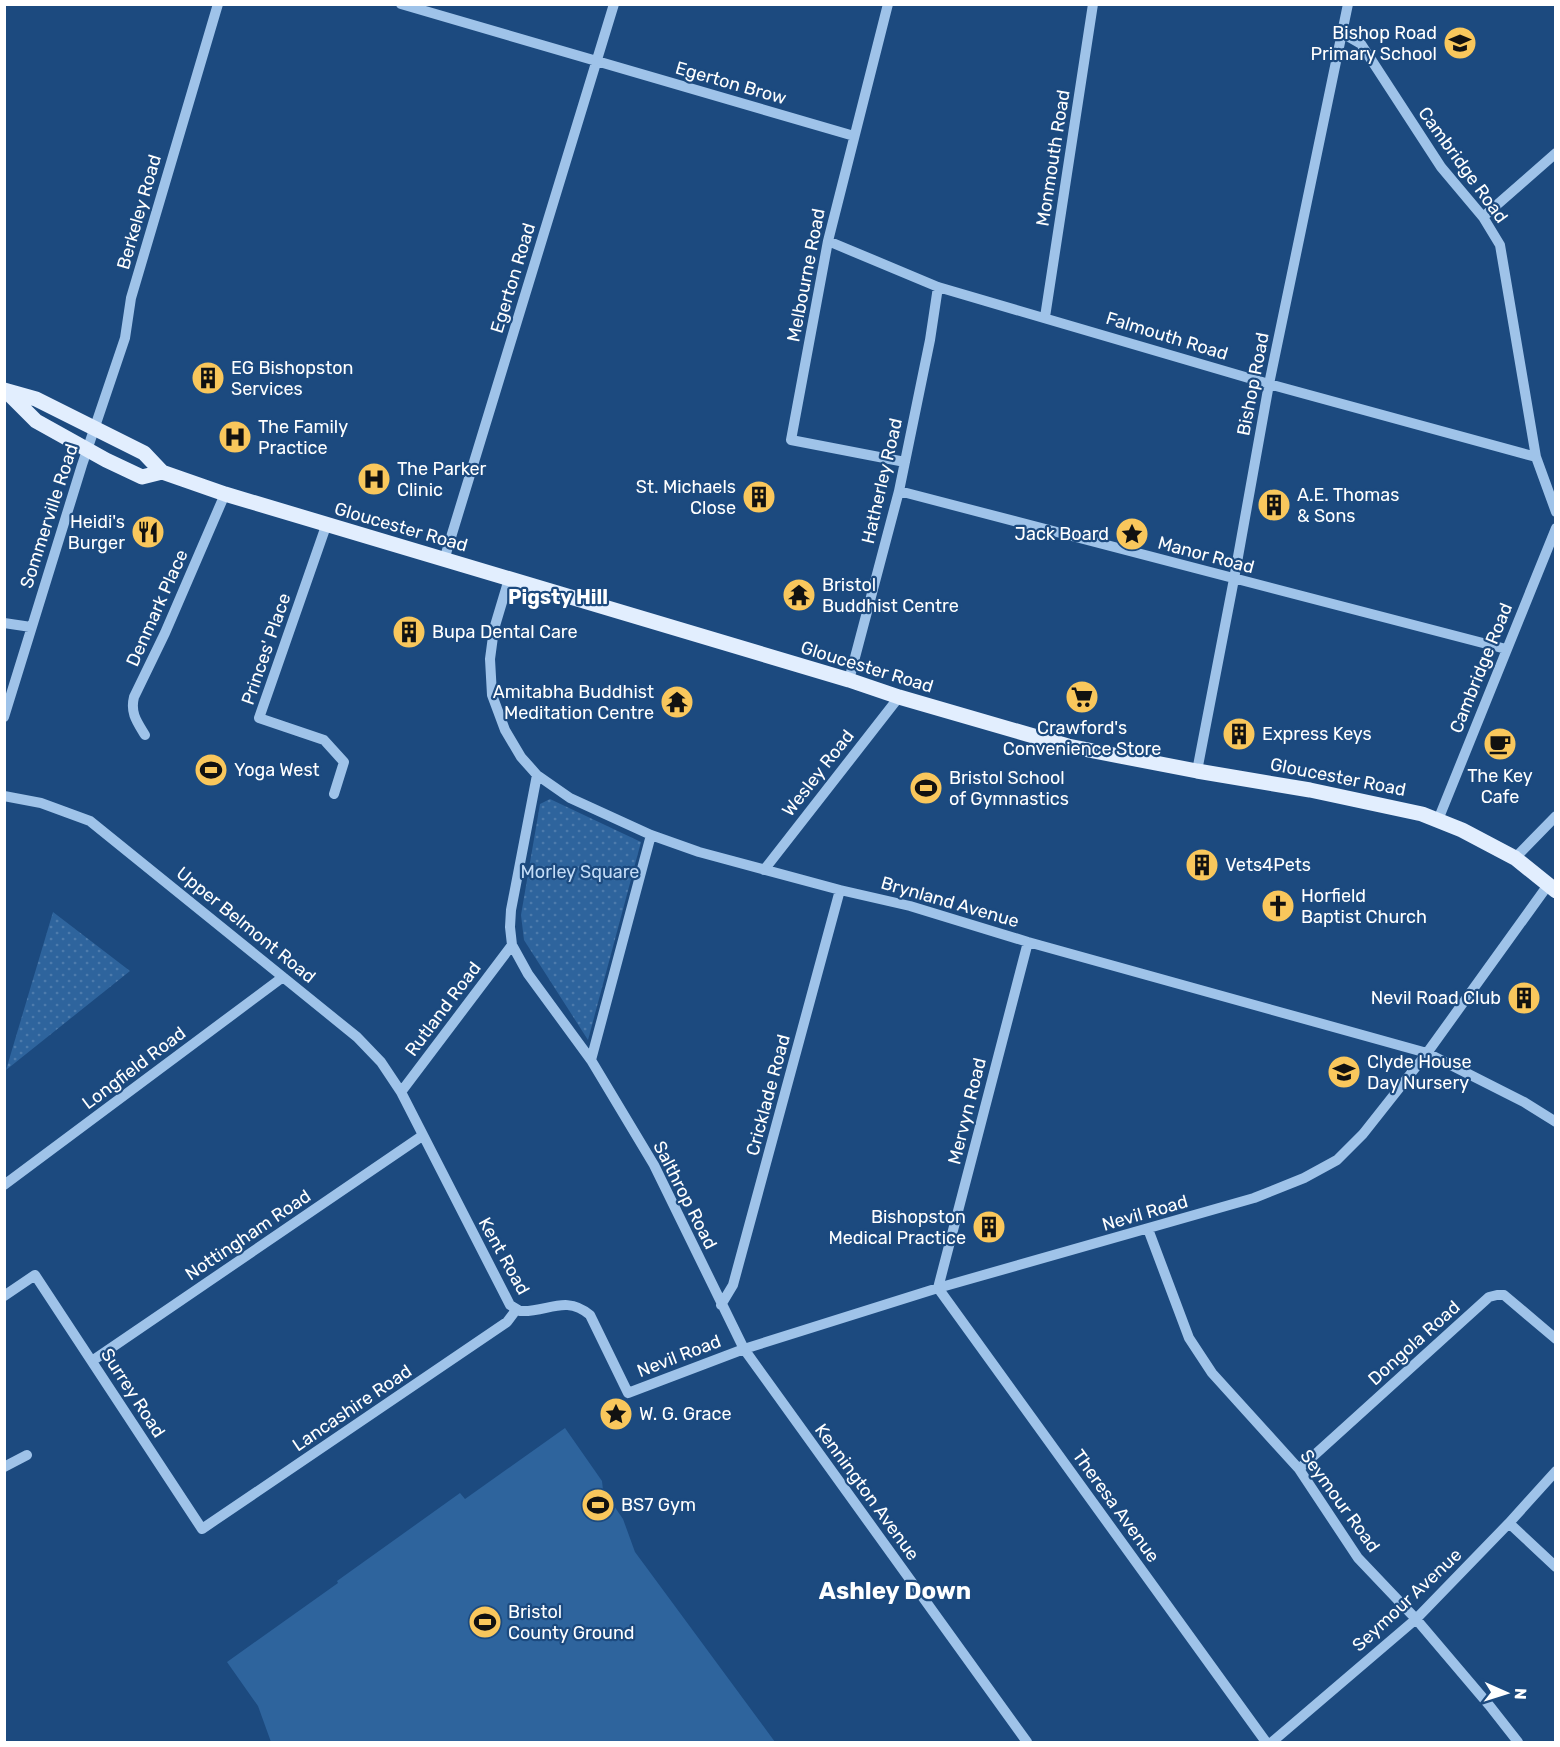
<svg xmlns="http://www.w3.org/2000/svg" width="1560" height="1747" viewBox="0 0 1560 1747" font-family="Rubik,sans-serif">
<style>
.garden{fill:url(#garden-dots)}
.pitch{fill:#2e649d}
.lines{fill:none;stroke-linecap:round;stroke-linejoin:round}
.minor{stroke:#9fc3e9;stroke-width:10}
.major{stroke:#e2eefe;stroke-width:15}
.labels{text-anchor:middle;stroke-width:4.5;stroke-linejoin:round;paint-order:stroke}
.poi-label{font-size:18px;fill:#fff;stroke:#1c4a7f;text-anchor:start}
.street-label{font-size:18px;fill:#fff;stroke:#1c4a7f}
.park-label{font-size:18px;fill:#c3dcf7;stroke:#1c4a7f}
.neighbourhood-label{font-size:20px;font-weight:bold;fill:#fff;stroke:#1c4a7f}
.district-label{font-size:24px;font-weight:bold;fill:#fff;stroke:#1c4a7f}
</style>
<defs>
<pattern id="garden-dots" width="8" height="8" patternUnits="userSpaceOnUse" patternTransform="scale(1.5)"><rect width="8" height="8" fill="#2e649d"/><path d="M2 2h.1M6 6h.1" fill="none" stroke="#4d7bac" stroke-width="1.8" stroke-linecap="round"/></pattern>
</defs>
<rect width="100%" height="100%" fill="#1c4a7f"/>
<path class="garden" d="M550,799L641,842L588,1040L524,940L521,915L540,804Z
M53,912L130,971L6,1070Z"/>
<path class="pitch" d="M565,1428L602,1481L603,1490L623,1519L635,1552L775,1742H271L258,1706L227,1662L338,1583L337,1581L460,1493L465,1499Z"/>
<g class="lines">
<path class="minor" d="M401,4L854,136
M888,4L828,241L791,440L905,462
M1342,33L1361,44L1441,167L1483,217L1500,245L1536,457L1556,512
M1483,217L1556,153
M828,241L938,287L1269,384L1536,457
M1045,317L1093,4
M899,491L1506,649
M326,526L259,718L324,740L344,762L334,794
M444,560L614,4
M509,579L494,629L490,659L492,695L505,730L521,757L537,775L570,798L651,835L699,852L840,890L910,906L1028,942L1427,1053L1524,1102L1556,1122
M4,623L31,627
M849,680L899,491L930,340L938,287
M4,717L82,465L125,338L131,298L218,4
M145,735C137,722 130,713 134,697L165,633L225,494
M1197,771L1234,579L1269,384L1348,4
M537,775L511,910L510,927L512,945L528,974L591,1060L654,1165L744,1349L1027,1742
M4,796L41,803L90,821L357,1037L381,1062L401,1092L510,1305L520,1311C547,1313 565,1294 590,1315L628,1393L744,1349L938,1288L1254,1198L1304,1178L1337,1160L1363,1134L1427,1053L1548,885
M1438,820L1556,528
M1515,858L1556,816
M764,870L899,697
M1028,942L938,1288L1266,1742
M591,1060L651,835
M401,1092L512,945
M4,1185L283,977
M1148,1229L1189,1338L1212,1373L1299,1469L1358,1558L1416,1619L1489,1705L1518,1742
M4,1296L35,1275L202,1529L507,1322L516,1310
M721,1305L733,1285L840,890
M92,1361L422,1136
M4,1467L27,1455
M1299,1469L1489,1297L1497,1295H1504L1556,1339
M1509,1523L1556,1567
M1272,1742L1416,1619L1509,1523L1556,1471"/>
<path class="major" d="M4,390L36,399L144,453L162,472L225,494L849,680L899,697L1068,746L1197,771L1310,790L1422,814L1462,830L1515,858L1556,891
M6,391L36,421L106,460L142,477L162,472"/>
</g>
<defs>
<g id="school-disc" transform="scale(1.725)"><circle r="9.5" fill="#f9c75c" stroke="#1c4a7f"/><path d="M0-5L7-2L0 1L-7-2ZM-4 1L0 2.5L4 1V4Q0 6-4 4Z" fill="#111"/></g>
<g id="building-disc" transform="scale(1.725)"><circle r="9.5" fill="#f9c75c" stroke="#1c4a7f"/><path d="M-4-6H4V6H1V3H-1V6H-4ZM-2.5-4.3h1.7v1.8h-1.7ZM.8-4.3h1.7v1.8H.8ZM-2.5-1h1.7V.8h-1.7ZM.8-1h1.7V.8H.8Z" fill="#111"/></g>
<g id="hospital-disc" transform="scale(1.725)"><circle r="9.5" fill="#f9c75c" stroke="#1c4a7f"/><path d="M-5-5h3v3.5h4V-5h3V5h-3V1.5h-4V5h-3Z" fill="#111"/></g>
<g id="restaurant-disc" transform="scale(1.725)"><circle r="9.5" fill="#f9c75c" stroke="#1c4a7f"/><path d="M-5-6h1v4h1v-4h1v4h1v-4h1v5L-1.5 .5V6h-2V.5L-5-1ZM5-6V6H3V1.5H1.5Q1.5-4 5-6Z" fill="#111"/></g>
<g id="sight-disc" transform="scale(1.725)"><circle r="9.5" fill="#f9c75c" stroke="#1c4a7f"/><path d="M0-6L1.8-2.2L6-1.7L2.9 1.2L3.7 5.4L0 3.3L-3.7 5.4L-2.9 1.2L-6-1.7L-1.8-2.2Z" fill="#111"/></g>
<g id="temple-disc" transform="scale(1.725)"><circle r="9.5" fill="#f9c75c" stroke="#1c4a7f"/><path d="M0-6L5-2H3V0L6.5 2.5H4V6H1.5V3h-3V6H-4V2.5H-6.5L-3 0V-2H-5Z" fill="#111"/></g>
<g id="supermarket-disc" transform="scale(1.725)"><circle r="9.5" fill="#f9c75c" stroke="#1c4a7f"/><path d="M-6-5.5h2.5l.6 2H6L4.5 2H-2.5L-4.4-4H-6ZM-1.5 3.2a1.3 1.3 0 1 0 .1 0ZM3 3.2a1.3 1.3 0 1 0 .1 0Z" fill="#111"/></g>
<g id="cafe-disc" transform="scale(1.725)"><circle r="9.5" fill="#f9c75c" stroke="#1c4a7f"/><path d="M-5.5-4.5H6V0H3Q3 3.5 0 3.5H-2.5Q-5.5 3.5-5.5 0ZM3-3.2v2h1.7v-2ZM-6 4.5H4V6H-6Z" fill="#111"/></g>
<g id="stadium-disc" transform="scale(1.725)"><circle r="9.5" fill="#f9c75c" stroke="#1c4a7f"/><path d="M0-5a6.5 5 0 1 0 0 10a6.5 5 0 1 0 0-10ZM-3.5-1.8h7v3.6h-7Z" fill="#111"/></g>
<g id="church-disc" transform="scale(1.725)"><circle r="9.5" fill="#f9c75c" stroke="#1c4a7f"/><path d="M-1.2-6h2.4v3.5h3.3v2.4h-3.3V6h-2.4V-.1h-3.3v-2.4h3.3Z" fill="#111"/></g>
</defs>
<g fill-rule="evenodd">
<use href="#school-disc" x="1460" y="43"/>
<use href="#building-disc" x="208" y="378"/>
<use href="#hospital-disc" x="235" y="437"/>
<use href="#hospital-disc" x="374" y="479"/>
<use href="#building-disc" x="759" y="497"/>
<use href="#building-disc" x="1274" y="505"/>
<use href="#restaurant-disc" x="148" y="532"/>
<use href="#sight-disc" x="1132" y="534"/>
<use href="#temple-disc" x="799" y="595"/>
<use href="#building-disc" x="409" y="632"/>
<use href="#supermarket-disc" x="1082" y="697"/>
<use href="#temple-disc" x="677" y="702"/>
<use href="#building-disc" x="1239" y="734"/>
<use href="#cafe-disc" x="1500" y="744"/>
<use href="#stadium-disc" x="211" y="770"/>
<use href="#stadium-disc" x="926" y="788"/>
<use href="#building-disc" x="1202" y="865"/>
<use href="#church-disc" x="1278" y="906"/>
<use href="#building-disc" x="1524" y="998"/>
<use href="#school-disc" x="1344" y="1072"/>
<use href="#building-disc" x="989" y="1227"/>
<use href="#sight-disc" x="616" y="1414"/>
<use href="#stadium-disc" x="598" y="1505"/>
<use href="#stadium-disc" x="485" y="1622"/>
</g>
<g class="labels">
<g class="poi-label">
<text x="1437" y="39" text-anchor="end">Bishop Road<tspan x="1437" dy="21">Primary School</tspan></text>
<text x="231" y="374">EG Bishopston<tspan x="231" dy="21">Services</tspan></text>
<text x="258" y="433">The Family<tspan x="258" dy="21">Practice</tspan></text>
<text x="397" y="475">The Parker<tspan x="397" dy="21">Clinic</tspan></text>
<text x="736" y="493" text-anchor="end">St. Michaels<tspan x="736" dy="21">Close</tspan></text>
<text x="1297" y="501">A.E. Thomas<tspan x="1297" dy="21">&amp; Sons</tspan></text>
<text x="125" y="528" text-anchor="end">Heidi's<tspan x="125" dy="21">Burger</tspan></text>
<text x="1109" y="540" text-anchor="end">Jack Board</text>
<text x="822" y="591">Bristol<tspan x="822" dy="21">Buddhist Centre</tspan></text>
<text x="432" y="638">Bupa Dental Care</text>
<text x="654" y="698" text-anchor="end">Amitabha Buddhist<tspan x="654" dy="21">Meditation Centre</tspan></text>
<text x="1082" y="734" text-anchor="middle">Crawford's<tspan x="1082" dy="21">Convenience Store</tspan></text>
<text x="1262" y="740">Express Keys</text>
<text x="234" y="776">Yoga West</text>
<text x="1500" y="782" text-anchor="middle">The Key<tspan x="1500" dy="21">Cafe</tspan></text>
<text x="949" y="784">Bristol School<tspan x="949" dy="21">of Gymnastics</tspan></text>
<text x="1225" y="871">Vets4Pets</text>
<text x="1301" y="902">Horfield<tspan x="1301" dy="21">Baptist Church</tspan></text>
<text x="1501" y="1004" text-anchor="end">Nevil Road Club</text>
<text x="1367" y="1068">Clyde House<tspan x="1367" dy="21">Day Nursery</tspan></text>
<text x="966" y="1223" text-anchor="end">Bishopston<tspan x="966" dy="21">Medical Practice</tspan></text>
<text x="639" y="1420">W. G. Grace</text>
<text x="621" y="1511">BS7 Gym</text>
<text x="508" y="1618">Bristol<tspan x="508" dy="21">County Ground</tspan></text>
</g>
<g class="street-label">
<text transform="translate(731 83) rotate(16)" y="6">Egerton Brow</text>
<text transform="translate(1053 158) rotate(-81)" y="6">Monmouth Road</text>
<text transform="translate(1463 165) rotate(54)" y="6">Cambridge Road</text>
<text transform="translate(139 212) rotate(-74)" y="6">Berkeley Road</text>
<text transform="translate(806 275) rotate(-79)" y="6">Melbourne Road</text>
<text transform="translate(513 278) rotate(-73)" y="6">Egerton Road</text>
<text transform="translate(1167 336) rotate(17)" y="6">Falmouth Road</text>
<text transform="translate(1253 384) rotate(-79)" y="6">Bishop Road</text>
<text transform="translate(882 481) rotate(-77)" y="6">Hatherley Road</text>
<text transform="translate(49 516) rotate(-72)" y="6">Sommerville Road</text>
<text transform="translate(401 527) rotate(16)" y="6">Gloucester Road</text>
<text transform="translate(1206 555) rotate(15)" y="6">Manor Road</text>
<text transform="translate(157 608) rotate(-66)" y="6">Denmark Place</text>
<text transform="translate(266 649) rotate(-71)" y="6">Princes' Place</text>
<text transform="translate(867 667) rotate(17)" y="6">Gloucester Road</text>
<text transform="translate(1481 668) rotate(-68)" y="6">Cambridge Road</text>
<text transform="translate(818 773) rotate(-52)" y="6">Wesley Road</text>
<text transform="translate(1338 777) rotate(11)" y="6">Gloucester Road</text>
<text transform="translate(950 902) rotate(16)" y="6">Brynland Avenue</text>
<text transform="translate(246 925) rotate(39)" y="6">Upper Belmont Road</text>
<text transform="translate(443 1009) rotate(-53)" y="6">Rutland Road</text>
<text transform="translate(134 1068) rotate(-37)" y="6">Longfield Road</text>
<text transform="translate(768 1095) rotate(-75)" y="6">Cricklade Road</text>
<text transform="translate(967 1111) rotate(-76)" y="6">Mervyn Road</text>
<text transform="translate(685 1195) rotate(63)" y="6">Salthrop Road</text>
<text transform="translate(1145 1213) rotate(-16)" y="6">Nevil Road</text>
<text transform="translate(248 1235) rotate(-34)" y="6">Nottingham Road</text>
<text transform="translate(504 1256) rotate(61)" y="6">Kent Road</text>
<text transform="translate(1414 1343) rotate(-42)" y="6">Dongola Road</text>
<text transform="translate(679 1356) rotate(-21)" y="6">Nevil Road</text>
<text transform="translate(133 1393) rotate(57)" y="6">Surrey Road</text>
<text transform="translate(352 1408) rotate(-34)" y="6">Lancashire Road</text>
<text transform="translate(867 1492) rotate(54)" y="6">Kennington Avenue</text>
<text transform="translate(1340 1501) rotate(54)" y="6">Seymour Road</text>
<text transform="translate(1116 1506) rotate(54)" y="6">Theresa Avenue</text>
<text transform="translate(1407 1600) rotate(-43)" y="6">Seymour Avenue</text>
</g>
<g class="park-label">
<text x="580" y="878">Morley Square</text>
</g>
<g class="neighbourhood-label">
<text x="558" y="604">Pigsty Hill</text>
</g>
<g class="district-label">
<text x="895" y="1599">Ashley Down</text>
</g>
</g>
<rect width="1560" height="1747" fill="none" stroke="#ffffff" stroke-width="12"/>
<g transform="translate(1506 1693) rotate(93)" stroke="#1c4a7f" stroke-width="4.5" paint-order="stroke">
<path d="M0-4.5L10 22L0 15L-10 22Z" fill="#ffffff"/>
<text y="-9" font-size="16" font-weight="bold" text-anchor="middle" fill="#ffffff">N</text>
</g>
</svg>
